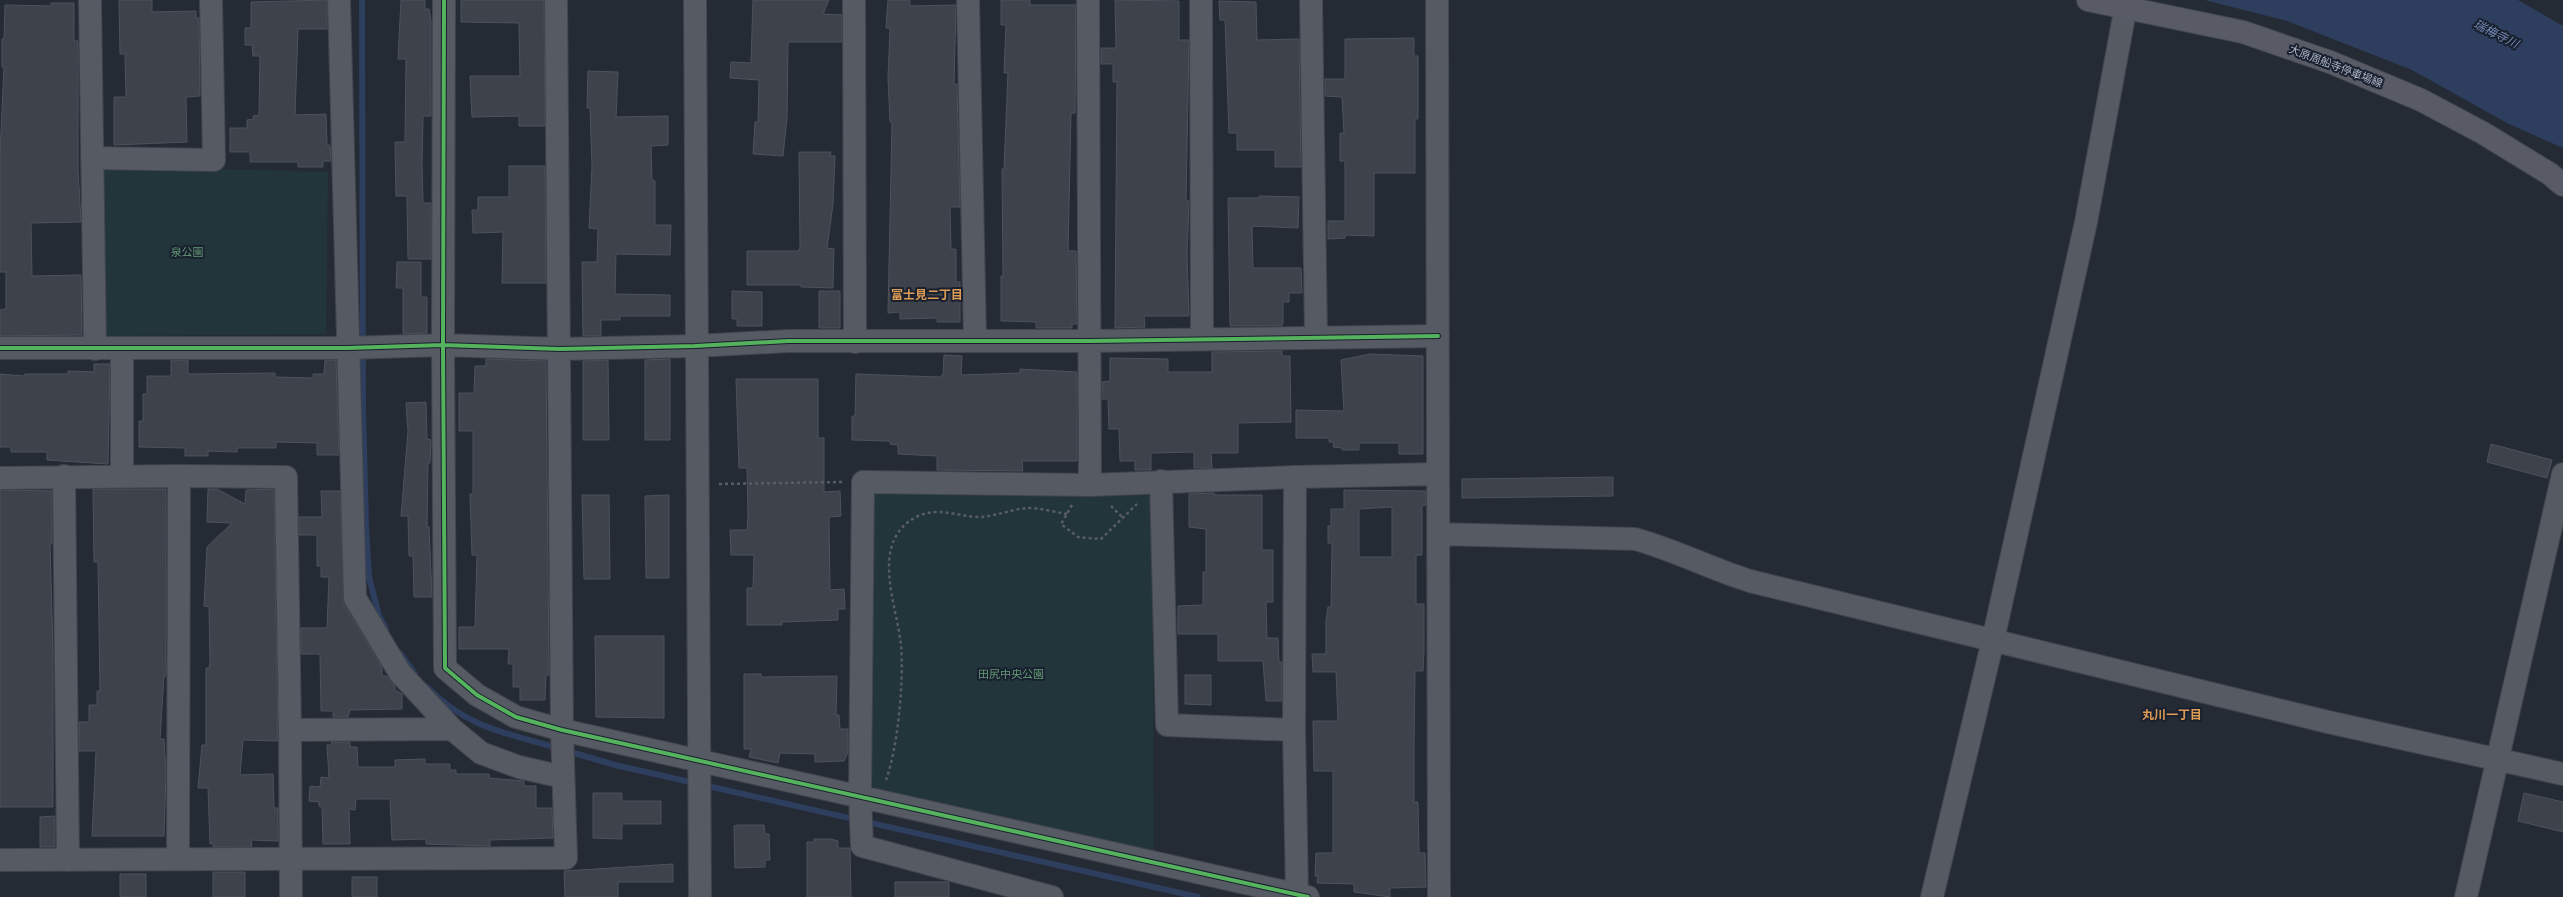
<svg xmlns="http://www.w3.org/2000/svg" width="2563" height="897" viewBox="0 0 2563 897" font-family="Jost,'Noto Sans JP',sans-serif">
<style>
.green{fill:#22353b}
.water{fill:#2e3e5e}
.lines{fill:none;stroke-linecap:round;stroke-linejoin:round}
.stream{stroke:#2e3e5e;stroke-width:6}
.building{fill:#3d424b;stroke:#4d525d;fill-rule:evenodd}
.minor-casing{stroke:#42454d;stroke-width:24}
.major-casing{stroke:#424851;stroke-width:24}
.path{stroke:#585c65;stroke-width:2.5;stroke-dasharray:3 3;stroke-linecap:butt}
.minor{stroke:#565a62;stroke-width:22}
.major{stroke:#585b65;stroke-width:22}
.cycleway-casing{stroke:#19202f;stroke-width:6}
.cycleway{stroke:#56b35d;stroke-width:4}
.labels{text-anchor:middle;stroke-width:4;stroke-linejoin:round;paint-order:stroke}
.street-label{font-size:11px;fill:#aeb5c7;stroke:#19202f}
.park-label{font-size:11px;fill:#639a74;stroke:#19202f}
.water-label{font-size:12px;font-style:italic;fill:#7388b2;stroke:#19202f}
.neighbourhood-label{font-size:12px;font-weight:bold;fill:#dd9b53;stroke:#19202f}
</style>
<rect width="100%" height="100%" fill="#252b35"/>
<path class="green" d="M101,166L328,172L326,334L104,336Z
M1152,491L1154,858L868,797L871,492Z"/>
<path class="water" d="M2205,0H2518L2563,26V148L2507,123L2412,70L2287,21Z"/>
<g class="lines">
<path class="stream" d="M362,0L363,409L366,527L369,577L379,616L386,629
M400,653L415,674
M427,687C467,728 506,733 558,748
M567,751L615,765L1198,897"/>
</g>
<path class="building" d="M119,0H152V12L196,11V18H199L200,96L186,97L187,142L114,145V97H126L125,54H120Z
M327,0V29H298L295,115L326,114L327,145H330L331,161H323V167H298V162H250V152H230V128H247V120L254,119L253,116L259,115L260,56H253L252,45H245V28H251V2Z
M401,0H425V9H429L431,21V116H423L422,164L423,203H431V259H408L407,196H396L395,142H405L406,59H398Z
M461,0H544L545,126H519V116L472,117L470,76H520L519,23L461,22Z
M753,0H829L823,14L842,15V42H788L787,118L783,156L753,154L755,122H758L759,80L730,78L731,62L751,63Z
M888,0H910V6L956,5L954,84H957L960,207H950L951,249H956V282H960V322H937V318L900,319V312L888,313L892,122H890L888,78L890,28H886Z
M1001,0H1030V5H1076L1075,113H1071L1068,251H1076L1077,324H1072V328H1036V322L1001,321V276H1003L1002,169H1004L1008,73H1004L1006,25H1001Z
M1115,0L1179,1V40H1189L1186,201H1189L1187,255L1189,316H1144L1145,327L1115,328L1117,82H1113V64H1101V48H1116Z
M1219,1L1256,2L1257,40L1299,39L1301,167H1275V150H1237V133H1229L1225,20H1220Z
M51,3H74V41H78V169L81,222L31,223L32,276L81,275L82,335L0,336V310L6,309V272H0V153L4,67H2V39H4L5,5L51,6Z
M1414,38V56H1418V119H1415V173H1374V236L1345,235V238L1328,239V221H1345V161H1340V133H1344L1342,97L1325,96V79H1345V39Z
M588,71L618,72L616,117L668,116V145L651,146L652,180L655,181V225H671L670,255L616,254L615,294L670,295V316H620V320H601V336H583L582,262H597L598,229L589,228L592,166L590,108H587Z
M799,152H831L830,156H835L833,204L827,248L834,249L833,288L801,287V285H747V251H798L800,248Z
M509,166H545L546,283H502L503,232L473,233L472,210H478V197H509Z
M1259,196L1299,197L1298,228L1252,226L1253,268H1301L1302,293H1289V302H1283V324L1281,326H1230L1228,198H1259Z
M397,262H421V297H427V333L403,334V288H396Z
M732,291L762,292V326H737V319H732Z
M819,291H840V328H819Z
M1282,351V356H1290L1291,422L1238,423V453H1211L1212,468H1194V452L1151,453V470H1135V461H1120L1119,429H1109L1108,399H1102V382L1110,381V358L1168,359V372H1212V352Z
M1370,354L1423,356V454H1399V443H1359V450H1342V448L1333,447L1334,442H1329V438H1296V410L1344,411L1341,360Z
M944,355L962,356L961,375L1020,373V369L1077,372V461H1022L1023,471L937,470V456L898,454V445L890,444V441L852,440V416H855L856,374L939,377L943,375Z
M486,359L546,361L549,675H546L545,700H520V687H513V664H508L509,649H459V627H475L477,555H472L470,494H473V431H459V393H474L475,366H486Z
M670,359V440H645V360Z
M171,360H188V374L275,373V377L313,378V374H324L325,360H336L339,455H317V443L276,442V448H237V452L208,451V456H185V448L139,447V421H143V394H147V376H171Z
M608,360L609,440H583V361Z
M94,364H110L108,464L47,460V452H11V447H0V374L24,376L25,374H68V371L94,372Z
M736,379H818V438H824V492L840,491L841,516L829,517L830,590L844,589L845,609H838V620L782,622V625H747V588H753L754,555H731L730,530H747L748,516L747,468H739Z
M426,402L427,439L431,440L430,463H428L427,527H429L432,597H414L413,556H409L408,516H401L408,431L406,403Z
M2491,444L2552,460L2547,478L2487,462Z
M1613,477V496L1462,498V479Z
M93,489H166V676H164L160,739H164L166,772L164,836H92L96,751H79V722H89V705H97V691H100L98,562H94Z
M208,489H217L245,504L246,490L274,489L278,741L243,740L240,775L273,774L274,808H278V841L251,840L252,847H213V843L210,844L208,788H198L202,745H206V668H209L210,662L209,607L204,606L207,547L232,523L207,522Z
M0,490L52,491V544H50L53,652V807H0Z
M1344,490L1426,491V505L1422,506V555H1416V604H1424V651L1423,671H1415L1414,748V802H1418L1419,853H1425L1426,887L1390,888V897L1354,892V884L1317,883L1318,876H1315L1316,853H1333V771H1314L1313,721H1338L1336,672H1313L1312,654H1326V621L1328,607H1331L1332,543H1328V526H1331V509H1344ZM1392,507V557H1359V509Z
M321,491H340L344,604L382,667V676H387L395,686V690L402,694V709L350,710L348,717H333V711H321L320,654H301V628H327L329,577H321V566H317V535H299V517H322Z
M1214,493V495H1262V550H1273V602H1266L1267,638H1278L1279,662H1282V701H1266L1263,661H1218V634H1178V606L1203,605V572H1206V529L1189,527V494Z
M582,495H609L610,579H584Z
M669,495V578H646L645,496Z
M595,636H664V718L596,717Z
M744,674H761V677L837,676L836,715H839L840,729H848V752L844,761L815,762V754L780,753L778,763L749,757L751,749H744Z
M1185,675H1211V705L1185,704Z
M332,742H350V747H357L358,767H395V760L425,759V764H450V770H456V774H489V778L524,781V786H536V808H552L553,838L490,840V846L426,844V839L392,840L390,799H356L355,810L349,809L350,844H323L322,807L319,806V802L309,801L310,786L320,787L321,777L329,778L327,745H331Z
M593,793H622V801H661V824H622V839L593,838Z
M2524,793L2563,802V832L2518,821Z
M55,816V847H40V817Z
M738,825H764L765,834H769L770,860H765V867L735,868L734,826Z
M814,839H831L838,841V848H850L851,897H807V842H814Z
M673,864V882H618V897H565L564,871Z
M213,872H245V897H213Z
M120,874H146V897H120Z
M352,877H377V897H352Z
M895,882H949V897H895Z"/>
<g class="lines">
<g class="minor-casing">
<path id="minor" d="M90,0L95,349
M339,0L355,598L400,673L452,729L481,753L519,767L563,777
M444,0L443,345L445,668L477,695L516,717L562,730L1308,897
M695,0L700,897
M854,0L855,342
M968,0L975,340
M1088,0L1090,485
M1201,0L1202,339
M1311,0L1316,336
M1437,0L1439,897
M92,158L214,160L211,0
M0,348H347L443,345L560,349L695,346L788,341H1089L1438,336
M64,476L68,860
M122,476V349
M1295,477L1294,730L1297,894
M0,478L179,476L286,477L290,730
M1161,481L1167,725L1294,730
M1438,534L1635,539C1675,550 1711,569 1750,581L2328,722L2563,774
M178,859L179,476
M0,860L566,858L562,730L556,0
M291,897L290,730L452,729
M1052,897L862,846L860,796L863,482L1090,485L1295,477L1438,474
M1932,897L1993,640L2086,222L2127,0
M2466,897L2563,474"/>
</g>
<g class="major-casing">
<path id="major" d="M2088,0L2243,32L2330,62L2421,100L2483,133L2550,174L2563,185"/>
</g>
<path class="path" d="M719,484L842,482
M1072,505L1061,524L1078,537L1101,539L1137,504
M1111,506L1123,518
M886,780C898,747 904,681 901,645C897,605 868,540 918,516C938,507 957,516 978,517C995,517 1011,509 1028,508C1040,508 1055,512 1067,514"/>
<use href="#minor" class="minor"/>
<use href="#major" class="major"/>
<g class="cycleway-casing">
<path id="cycleway" d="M444,0L443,345L445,668L477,695L516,717L562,730L1308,897
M0,348H347L443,345L560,349L695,346L788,341H1089L1438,336"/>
</g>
<use href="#cycleway" class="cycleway"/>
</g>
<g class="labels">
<g class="street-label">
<text transform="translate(2336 66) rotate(21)" y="4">大原周船寺停車場線</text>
</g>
<g class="park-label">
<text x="187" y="256">泉公園</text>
<text x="1011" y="678">田尻中央公園</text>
</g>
<g class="water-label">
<text transform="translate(2496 34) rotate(27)" y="4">瑞梅寺川</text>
</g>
<g class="neighbourhood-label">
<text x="927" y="299">富士見二丁目</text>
<text x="2172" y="719">丸川一丁目</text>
</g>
</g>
</svg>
